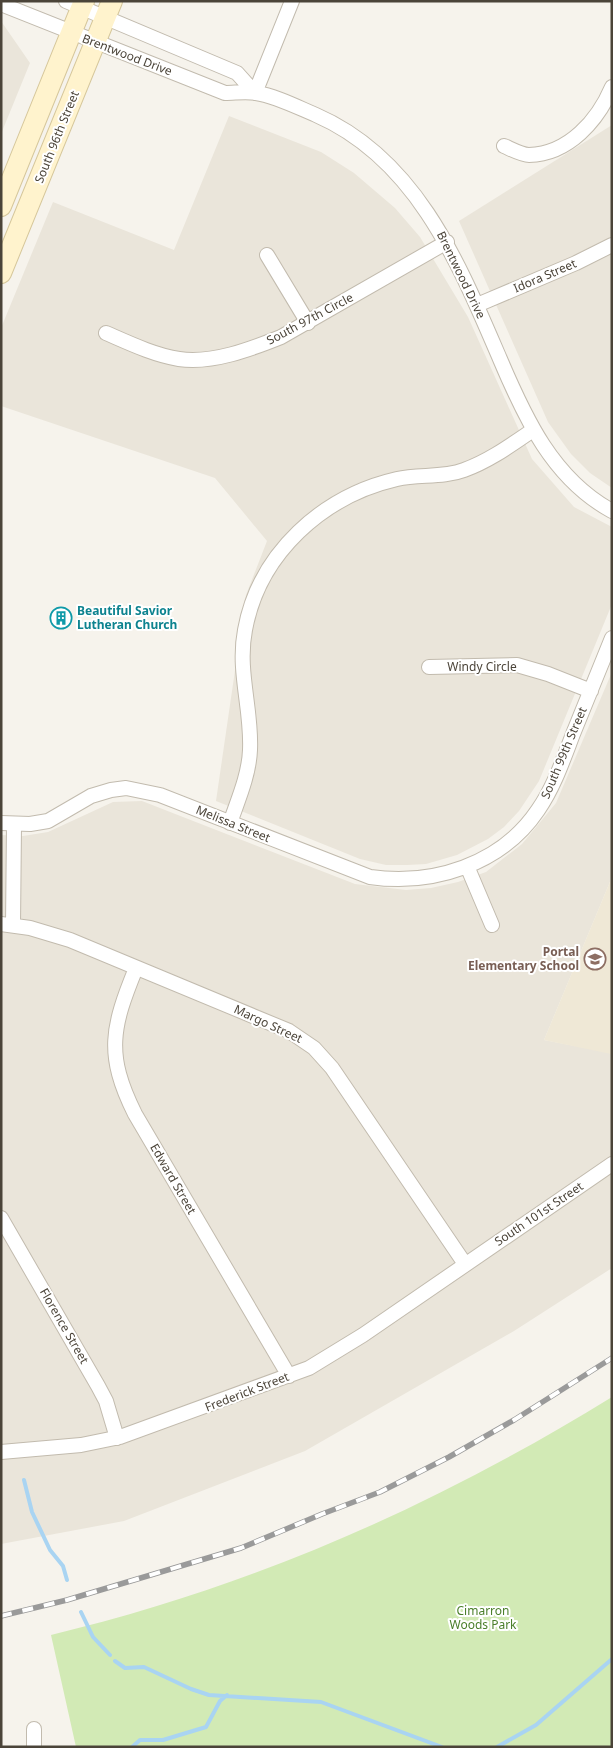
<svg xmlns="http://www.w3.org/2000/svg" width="613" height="1748" viewBox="0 0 613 1748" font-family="'Noto Sans',sans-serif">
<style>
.residential{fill:#eae5da}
.education{fill:#efe8d6}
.green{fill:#d2eab5}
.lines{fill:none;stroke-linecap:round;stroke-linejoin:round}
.stream{stroke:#a9d4f2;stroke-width:4}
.minor-casing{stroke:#c2bbae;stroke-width:16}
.secondary-casing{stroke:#d6c79b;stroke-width:22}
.minor{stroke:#fff;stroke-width:14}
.secondary{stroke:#fff3cd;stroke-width:20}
.rail-casing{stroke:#9a9a9a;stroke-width:5.5}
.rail{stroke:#fff;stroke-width:4;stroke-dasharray:11;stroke-linecap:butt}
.labels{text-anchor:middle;stroke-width:4;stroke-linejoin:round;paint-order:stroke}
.street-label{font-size:12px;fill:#4b4439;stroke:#fff}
.culture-label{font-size:12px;font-weight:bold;fill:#0d838f;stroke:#fff;text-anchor:start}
.education-label{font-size:12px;font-weight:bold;fill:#785e54;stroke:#fff;text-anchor:end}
.park-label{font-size:12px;fill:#4a7f2a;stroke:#fff}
</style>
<rect width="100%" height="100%" fill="#f6f3ec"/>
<path class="residential" d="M1,21L30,63L1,134Z
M229,116L321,152L354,173L395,208L420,237L468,317L532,459L574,507L612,527V604L539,781L519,811L504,827L488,839L457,855L426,864L407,865H386L360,859L216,801L246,595L267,541L215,478L1,406V328L53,202L174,250Z
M612,125V488L590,473L571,454L548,422L459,221Z
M612,672V877L544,1040L612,1053V1268L514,1331L305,1451L124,1521L1,1544V835L23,836L48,832L113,802L142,801L355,884L406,890L431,888L458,882L486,872L522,844L556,803Z"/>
<path class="education" d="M612,877V1053L611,1054L544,1040Z"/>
<path class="green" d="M612,1397V1747H76L51,1635C254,1586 435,1506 612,1397Z"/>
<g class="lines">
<path class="stream" d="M24,1480L32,1512L50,1550L63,1566L67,1580
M81,1612L93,1637L110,1655
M115,1661L125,1668L144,1667L191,1689L209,1695L321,1702L442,1747
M132,1747L140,1740H163L206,1727L220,1701L227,1695
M497,1747L536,1725L612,1659"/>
<g class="minor-casing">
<path id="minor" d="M66,1L237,73L255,93
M1,4L225,93C235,93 246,91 256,93C276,96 297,107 316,115C417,159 459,264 500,359C525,418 553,479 612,511
M255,93L292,1
M504,146C511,149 522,155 529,155C569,154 598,120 612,87
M267,255L308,323
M477,305L576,263L612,245
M106,333C129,343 154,355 179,359C212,364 251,349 281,337L447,242
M429,667L517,665L548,674L591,691
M1,823L30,824L48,821L91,796L111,790L126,788L160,795L370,877C432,886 501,865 538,810C554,787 563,760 573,734C586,702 599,670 612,638
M230,823C238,800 249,775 250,750C252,709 237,671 245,630C259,553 323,496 397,479C419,474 443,478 464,470C489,461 511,445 533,430
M467,866L492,925
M1,924L30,928L70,940L289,1031L314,1048L332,1068L465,1264
M13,925L14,825
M136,968C112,1027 105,1054 135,1114L289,1376
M1,1218L98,1386L106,1401L117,1438
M1,1452L81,1445L120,1437L309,1368L363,1335L612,1164
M34,1747V1729"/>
</g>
<g class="secondary-casing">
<path id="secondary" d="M1,206L84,1
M1,273L112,1"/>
</g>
<use href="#minor" class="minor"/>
<use href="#secondary" class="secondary"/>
<g class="rail-casing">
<path id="rail" d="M1,1616L67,1600L241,1548L322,1514L380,1492L449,1457L514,1420L612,1358"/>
</g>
<use href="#rail" class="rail"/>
</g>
<defs>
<g id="building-ring" transform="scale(1.125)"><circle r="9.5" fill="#fff" stroke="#0f9aa8" stroke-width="1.5"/><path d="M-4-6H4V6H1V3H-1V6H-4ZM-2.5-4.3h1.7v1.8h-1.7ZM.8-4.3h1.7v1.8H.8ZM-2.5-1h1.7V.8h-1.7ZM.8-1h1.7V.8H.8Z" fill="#0f9aa8"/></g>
<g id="school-ring" transform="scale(1.125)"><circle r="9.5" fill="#fff" stroke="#8d6e63" stroke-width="1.5"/><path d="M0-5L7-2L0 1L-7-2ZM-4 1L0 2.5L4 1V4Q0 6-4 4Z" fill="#8d6e63"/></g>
</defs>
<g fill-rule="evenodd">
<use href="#building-ring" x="61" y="618"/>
<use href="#school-ring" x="595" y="959"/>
</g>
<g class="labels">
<g class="street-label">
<text transform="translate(127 55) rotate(21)" y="4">Brentwood Drive</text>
<text transform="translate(57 137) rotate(-68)" y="4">South 96th Street</text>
<text transform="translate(461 275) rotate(64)" y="4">Brentwood Drive</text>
<text transform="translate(545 276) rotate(-23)" y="4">Idora Street</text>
<text transform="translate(310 319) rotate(-28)" y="4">South 97th Circle</text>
<text x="482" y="671">Windy Circle</text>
<text transform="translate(564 753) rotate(-67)" y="4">South 99th Street</text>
<text transform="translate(233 824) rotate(22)" y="4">Melissa Street</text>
<text transform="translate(268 1024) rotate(25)" y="4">Margo Street</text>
<text transform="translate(173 1179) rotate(60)" y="4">Edward Street</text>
<text transform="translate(539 1214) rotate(-34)" y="4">South 101st Street</text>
<text transform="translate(64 1326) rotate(60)" y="4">Florence Street</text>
<text transform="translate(247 1392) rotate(-21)" y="4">Frederick Street</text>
</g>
<g class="culture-label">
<text x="77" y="615">Beautiful Savior<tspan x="77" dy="14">Lutheran Church</tspan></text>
</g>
<g class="education-label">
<text x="579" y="956">Portal<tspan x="579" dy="14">Elementary School</tspan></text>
</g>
<g class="park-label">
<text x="483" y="1615">Cimarron<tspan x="483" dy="14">Woods Park</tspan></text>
</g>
</g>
<rect width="613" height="1748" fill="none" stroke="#4b4439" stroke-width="5"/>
</svg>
